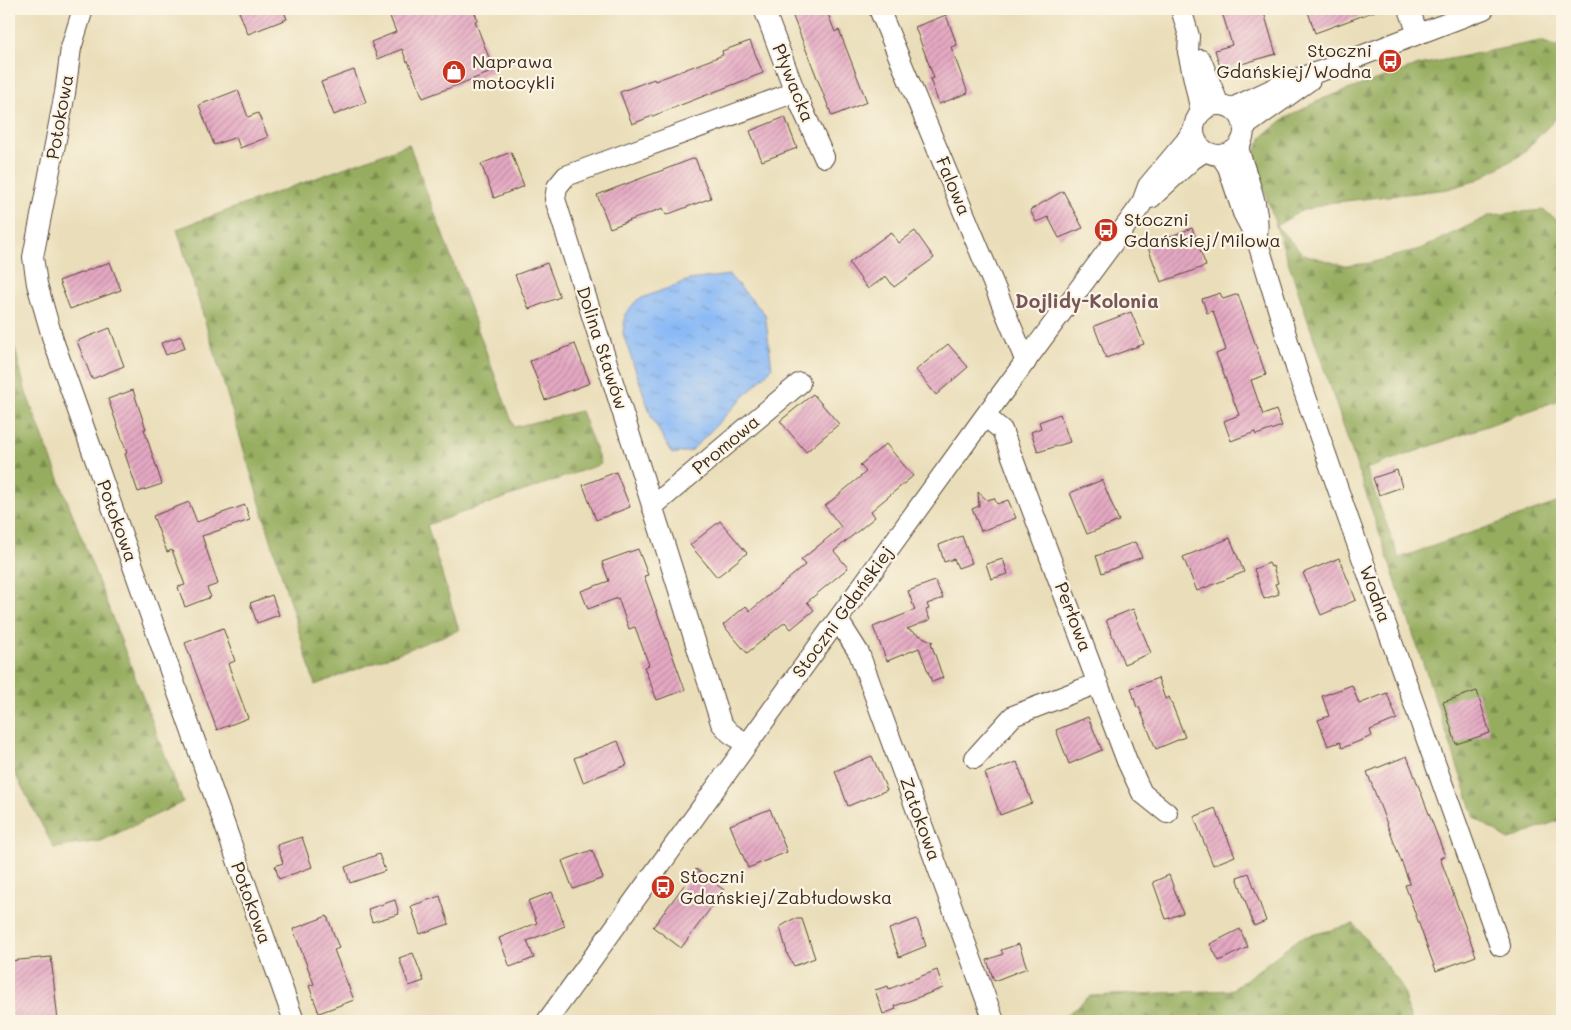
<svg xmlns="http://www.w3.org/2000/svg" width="1571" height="1030" viewBox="0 0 1571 1030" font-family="Mali,sans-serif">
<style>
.forest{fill:url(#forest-firs);stroke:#686c3e}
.water{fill:url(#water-ripples);stroke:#62728a}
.building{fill:url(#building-hatch)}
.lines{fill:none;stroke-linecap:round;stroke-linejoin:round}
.minor-casing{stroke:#554535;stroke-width:22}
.minor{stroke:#fff;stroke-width:20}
.labels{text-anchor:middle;stroke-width:4.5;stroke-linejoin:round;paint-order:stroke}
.poi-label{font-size:18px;fill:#3b2a1e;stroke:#fcf5e5;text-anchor:start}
.street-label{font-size:18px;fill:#3b2a1e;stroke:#fcf5e5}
.neighbourhood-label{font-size:19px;font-weight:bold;fill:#765658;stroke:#fcf5e5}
</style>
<defs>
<pattern id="forest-firs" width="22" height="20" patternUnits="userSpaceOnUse" patternTransform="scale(1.25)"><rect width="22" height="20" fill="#96ad5f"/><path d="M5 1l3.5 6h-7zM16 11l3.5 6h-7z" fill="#7c8d4e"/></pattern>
<pattern id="water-ripples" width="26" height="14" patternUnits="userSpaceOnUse" patternTransform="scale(1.25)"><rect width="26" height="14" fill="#8abaf6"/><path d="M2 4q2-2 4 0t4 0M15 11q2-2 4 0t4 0" fill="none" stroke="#7297c7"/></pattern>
<pattern id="building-hatch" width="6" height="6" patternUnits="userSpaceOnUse" patternTransform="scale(1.25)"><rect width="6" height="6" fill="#e5a9c3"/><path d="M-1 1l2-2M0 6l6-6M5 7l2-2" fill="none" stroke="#bb8a9e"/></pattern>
</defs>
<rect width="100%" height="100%" fill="#fcf5e5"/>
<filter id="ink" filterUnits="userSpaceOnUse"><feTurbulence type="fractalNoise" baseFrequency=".02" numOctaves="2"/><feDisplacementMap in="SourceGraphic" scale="10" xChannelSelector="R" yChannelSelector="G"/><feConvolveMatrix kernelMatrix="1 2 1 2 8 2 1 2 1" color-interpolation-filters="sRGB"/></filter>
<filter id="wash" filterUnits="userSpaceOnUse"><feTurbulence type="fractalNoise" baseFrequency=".0096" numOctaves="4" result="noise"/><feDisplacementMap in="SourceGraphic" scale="20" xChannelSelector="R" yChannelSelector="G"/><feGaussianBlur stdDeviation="1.12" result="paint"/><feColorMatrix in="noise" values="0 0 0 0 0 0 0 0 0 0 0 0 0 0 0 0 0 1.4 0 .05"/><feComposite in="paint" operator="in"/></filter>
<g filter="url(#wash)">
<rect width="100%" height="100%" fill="#eadeba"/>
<path class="forest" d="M1540,41L1562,48V112L1521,155L1475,181L1448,189L1328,203L1301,211L1276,226L1303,254L1345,266L1370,263L1420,249L1491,215L1543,210L1562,223V399L1366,469L1399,558L1562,501V819L1509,840L1475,818L1253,157L1262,137L1284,119L1322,99L1419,65Z
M409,144L514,427L581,411L601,464L427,525L459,630L315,685L177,229Z
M9,325L26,393L183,802L101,841L54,848L9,762Z
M1354,924L1401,985L1411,1021H1059L1090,996L1232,990L1300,938Z"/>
<path class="water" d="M729,275L765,314L772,368L691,451L672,454L652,418L623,334L625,314L637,300L689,280Z"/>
<g id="blocks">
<path class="building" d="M238,9H283L287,19L248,34Z
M387,9H473L478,20L475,21L494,71L423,98L408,61L407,62L402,49L378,59L371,42L396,32Z
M790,9H826L835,32L839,30L867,102L832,116Z
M1221,9H1263L1276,54L1221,70L1215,50L1232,45Z
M1307,9H1378V10L1315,33Z
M946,15L957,45L951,47L968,93L939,104L930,79L934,78L915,27Z
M750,41L763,73L632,124L620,92L654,79L655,81L723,55L722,51Z
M354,70L366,102L334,115L321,82Z
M238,90L248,117L258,113L268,137L240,148L236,137L214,145L199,105Z
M785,117L797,148L762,161L750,131Z
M511,152L524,186L494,198L481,164Z
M695,158L711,198L666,215L663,208L610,228L597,195Z
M1063,191L1083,228L1059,238L1048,217L1036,222L1030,210Z
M1192,228L1206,266L1161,282L1147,245Z
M915,231L934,258L894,287L886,276L868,289L849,263L891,232L899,243Z
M110,262L121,290L70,309L59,281Z
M547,263L560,297L529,309L515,275Z
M1220,293L1223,299L1238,294L1266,375L1251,380L1263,415L1276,410L1282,426L1256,435L1255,432L1231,441L1224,421L1239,415L1216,354L1226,350L1213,311L1207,313L1202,299Z
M1131,312L1144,344L1106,358L1094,326Z
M110,328L124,366L92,379L77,341Z
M181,336L185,348L166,355L161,343Z
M575,344L590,383L545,400L530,361Z
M948,344L968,367L936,395L916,370Z
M133,390L146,429H144L162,484L138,492L125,454L127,453L108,399Z
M813,394L839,424L806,452L780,421Z
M1060,414L1070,442L1038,452L1031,432L1041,428L1039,422Z
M886,444L913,476L871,511L875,517L834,551L848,568L807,602L814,610L791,629L785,622L747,653L723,625L746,606L750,611L805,565L801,560L841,527L825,506L866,472L860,465Z
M1397,470L1402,487L1379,495L1373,478Z
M616,472L630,507L596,520L583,485Z
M1102,480L1119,521L1087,534L1070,493Z
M978,492L987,500L994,498L997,504L1008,500L1016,518L981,531L972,509L979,506Z
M189,502L197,522L245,505L250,520L202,536L218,584L207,588L211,597L185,607L178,587L185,585L172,550L167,552L153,516Z
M720,521L747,553L717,577L690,545Z
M962,536L972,563L958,568L954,559L944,562L939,545Z
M1230,538L1244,572L1197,591L1183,557Z
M1135,542L1142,557L1102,573L1096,556Z
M638,549L648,575L644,576L685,690L657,700L644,667L649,665L635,627L629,629L618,598L588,609L581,591L609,581L602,562Z
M1339,558L1356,600L1321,615L1303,573Z
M1003,559L1008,574L991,579L986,564Z
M1269,563L1271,567L1273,566L1278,583L1275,584L1279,594L1264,599L1254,569Z
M935,581L943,598L927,604L929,609L926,610L930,620L907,629L933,642L931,643L943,678L932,682L919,648L887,661L873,627L915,610L908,591Z
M272,595L279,615L257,623L250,603Z
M1133,609L1151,653L1124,664L1106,620Z
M223,628L235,661L228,664L248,718L217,730L185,643Z
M1158,678L1165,699L1169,697L1185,737L1156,749L1139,707L1137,708L1131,688Z
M1352,685L1359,704L1387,693L1397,719L1370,730L1372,736L1342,748L1340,742L1328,746L1318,720L1329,716L1322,696Z
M1477,691L1490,733L1456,744L1443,702Z
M1088,717L1102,750L1069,764L1056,730Z
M618,741L627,765L583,782L574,758Z
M872,756L887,790L848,806L835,771Z
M1407,756L1445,856L1440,858L1476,956L1436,971L1405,885L1410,884L1367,772Z
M1017,762L1032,803L1000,815L985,773Z
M1215,808L1235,856L1213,865L1194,817Z
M770,809L787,852L748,868L730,825Z
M302,837L312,867L279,879L275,866L283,863L277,845Z
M592,850L603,878L573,889L562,861Z
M379,854L385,871L350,883L345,867Z
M696,869L724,890L681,948L653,927Z
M1249,873L1266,921L1254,926L1237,877Z
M1169,875L1183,913L1166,919L1153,882Z
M552,892L565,926L527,941L534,958L510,967L499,938L537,923L528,901Z
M440,896L449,924L420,934L411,906Z
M395,900L399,914L372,922L368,909Z
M327,916L339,948L334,950L354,1000L319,1013L309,986L314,984L293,929Z
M793,919H802L815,958L794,966L788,956L780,927Z
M917,919L926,946L899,957L889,929Z
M1240,929L1248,947L1219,961L1210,944Z
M1019,944L1027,968L994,981L987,960L1003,954L1001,950Z
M413,953L424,981L409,986L399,958Z
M51,957L58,1021H13L11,1000H9V961Z
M937,970L943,988L895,1006L896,1009L883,1014L875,990L888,986L889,989Z"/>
</g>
</g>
<g filter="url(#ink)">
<use href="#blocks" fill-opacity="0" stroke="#554535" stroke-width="1"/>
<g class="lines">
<g class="minor-casing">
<path id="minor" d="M83,9L71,48L65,93L33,257L37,284L53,340L294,1021
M764,9L795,92L824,157
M879,9L1026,362
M1181,9L1189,36L1188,52L1201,112
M1409,9L1418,34
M1201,60L1219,105
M1194 130a25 25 0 1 1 50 0a25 25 0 1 1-50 0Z
M1232,108L1292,80L1324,70L1484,9
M1244,127L1310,80
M1238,147C1245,175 1261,205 1257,235
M1220,155L1228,167L1243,213L1257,240L1298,374L1348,518L1500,946
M1151,198L1193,159L1205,151
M985,416L1002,430L1127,761L1142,793L1167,813
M652,507L800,383
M838,620L859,653L994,1021
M747,744L730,733L721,723L555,199L557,187L566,176L795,92
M975,758L1013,716L1098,683
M547,1021L985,416L1141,205L1148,186L1185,142L1193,130"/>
</g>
<use href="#minor" class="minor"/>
</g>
</g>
<defs>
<g id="bus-disc" transform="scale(1.25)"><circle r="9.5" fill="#c8321e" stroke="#fcf5e5"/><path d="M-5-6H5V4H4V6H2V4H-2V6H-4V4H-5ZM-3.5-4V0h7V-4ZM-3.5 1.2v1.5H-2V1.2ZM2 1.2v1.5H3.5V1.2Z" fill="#fff"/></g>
<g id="shop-disc" transform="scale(1.25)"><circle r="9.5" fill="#c8321e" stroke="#fcf5e5"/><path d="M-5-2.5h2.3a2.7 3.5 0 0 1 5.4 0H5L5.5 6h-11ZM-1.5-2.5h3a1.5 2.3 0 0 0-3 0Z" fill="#fff"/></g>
</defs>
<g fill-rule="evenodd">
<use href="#bus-disc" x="1390" y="61"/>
<use href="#shop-disc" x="454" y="72"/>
<use href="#bus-disc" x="1106" y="230"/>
<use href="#bus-disc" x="663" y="887"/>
</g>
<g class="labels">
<g class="poi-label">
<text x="1372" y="57" text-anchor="end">Stoczni<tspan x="1372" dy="21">Gdańskiej/Wodna</tspan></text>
<text x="472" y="68">Naprawa<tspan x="472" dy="21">motocykli</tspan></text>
<text x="1124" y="226">Stoczni<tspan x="1124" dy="21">Gdańskiej/Milowa</tspan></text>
<text x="680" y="883">Stoczni<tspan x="680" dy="21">Gdańskiej/Zabłudowska</tspan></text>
</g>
<g class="street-label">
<text transform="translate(793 83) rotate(68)" y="6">Pływacka</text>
<text transform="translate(60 117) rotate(-80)" y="6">Potokowa</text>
<text transform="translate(953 186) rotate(67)" y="6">Falowa</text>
<text transform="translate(602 348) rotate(72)" y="6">Dolina Stawów</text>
<text transform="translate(726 445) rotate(-40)" y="6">Promowa</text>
<text transform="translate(117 521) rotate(70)" y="6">Potokowa</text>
<text transform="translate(1375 594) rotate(70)" y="6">Wodna</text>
<text transform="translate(843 612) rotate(-54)" y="6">Stoczni Gdańskiej</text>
<text transform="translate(1073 617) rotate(69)" y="6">Perłowa</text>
<text transform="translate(920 819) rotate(70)" y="6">Zatokowa</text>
<text transform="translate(251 903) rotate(70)" y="6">Potokowa</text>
</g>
<g class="neighbourhood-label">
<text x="1087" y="308">Dojlidy-Kolonia</text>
</g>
</g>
<rect width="1571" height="1030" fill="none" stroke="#fcf5e5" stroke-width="30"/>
</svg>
